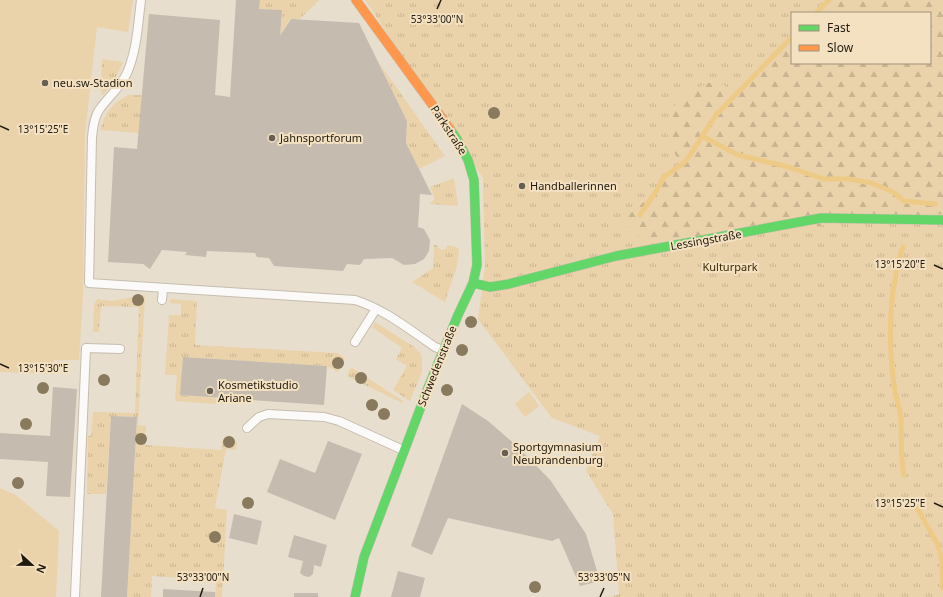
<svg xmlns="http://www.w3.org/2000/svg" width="943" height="597" viewBox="0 0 943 597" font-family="'Noto Sans',sans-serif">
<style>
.grass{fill:url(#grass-tufts);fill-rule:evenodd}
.forest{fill:url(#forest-firs)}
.pitch{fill:#ead2aa}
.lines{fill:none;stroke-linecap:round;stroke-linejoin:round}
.stream{stroke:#eeca87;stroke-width:5}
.building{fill:#c5bcaf}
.lane-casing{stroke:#c5bdaf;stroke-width:10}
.fast-casing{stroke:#c5bdaf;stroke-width:10}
.slow-casing{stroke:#c5bdaf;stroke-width:10}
.lane{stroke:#fcfaf8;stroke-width:8}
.fast{stroke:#63d668;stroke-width:9}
.slow{stroke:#ff974d;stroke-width:9}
.tree{fill:#897a5d}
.ticks{fill:none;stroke:#211a0f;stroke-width:1.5}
.poi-dot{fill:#675f52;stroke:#f4e1c1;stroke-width:1.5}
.labels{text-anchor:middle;stroke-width:4;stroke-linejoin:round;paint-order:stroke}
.poi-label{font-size:11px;fill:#211a0f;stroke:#f4e1c1;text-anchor:start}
.street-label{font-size:11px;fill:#211a0f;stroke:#f4e1c1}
.park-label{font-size:11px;fill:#3b2901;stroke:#f4e1c1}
.ticks-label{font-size:10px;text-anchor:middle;fill:#211a0f;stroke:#f4e1c1;stroke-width:4;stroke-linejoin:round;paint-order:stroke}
</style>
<defs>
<pattern id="grass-tufts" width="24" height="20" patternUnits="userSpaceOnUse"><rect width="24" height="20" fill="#ead2aa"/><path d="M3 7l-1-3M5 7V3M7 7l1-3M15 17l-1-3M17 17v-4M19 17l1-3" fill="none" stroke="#c8b491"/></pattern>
<pattern id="forest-firs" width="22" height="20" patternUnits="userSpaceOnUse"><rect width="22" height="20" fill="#ead2aa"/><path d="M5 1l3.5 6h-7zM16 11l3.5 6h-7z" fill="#c8b491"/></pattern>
</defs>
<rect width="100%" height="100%" fill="#e8decd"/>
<path class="grass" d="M260,0H319L300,19H290L280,36L282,10L259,9Z
M365,0H943V597H610L619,594L613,514L586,471L600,436L552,418L478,319L485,266L483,178ZM792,13H930V63H792Z
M102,59L123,62L113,83L102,96L101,84Z
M379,63L445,156L419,169L406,143L407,121Z
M128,95H142L139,133L100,130C106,111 111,105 128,95Z
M454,178L458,206L429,204L435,199L430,187Z
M434,245H437L438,248L442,250L446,249L447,245L459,248L457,266L445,302L412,282L433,268Z
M145,295L138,425L146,426L145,445L221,450L223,439L234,440L237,442L236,450L226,449L215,508L227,510L222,597H215L216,580L152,576L151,597H127L137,417L111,416L106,494H87L88,436H91L93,412L135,413L139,307L101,306L99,332H93L94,305L97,299L112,301Z
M170,299L197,301L195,345L337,353L345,358L338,372L327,366L183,357L181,395L216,398V404L175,401L177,375H165L169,315H181V304L170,303Z
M375,322L414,347L420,353L422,358V372L410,401L393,390L407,366L396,359L402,348L372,327Z
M351,367L403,401L402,403L347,376Z"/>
<path class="forest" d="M829,0H943V214L646,242L625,225L627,216L655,193L664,177L686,161L676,156L667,133L671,110L685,93L714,81L725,86L733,96L792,37V63H930V13H816Z"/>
<path class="pitch" d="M0,0H133L128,32L97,27L85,134L83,297L79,360H54L53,374L0,372Z
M529,392L539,406L525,417L515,404Z
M0,488L16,495L59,531L56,597H0Z"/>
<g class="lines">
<path class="stream" d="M816,13L829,0
M702,136L738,155L785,166L824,179H849L872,183L893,192L904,201L935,204
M640,215L655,193L664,177L686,161L716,115L792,37
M903,247C888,292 888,339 894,385C895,397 901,409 901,421C902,440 900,457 904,475
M916,506L938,545L942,561L943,589"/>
</g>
<path class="building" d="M236,0H260L259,9L282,10L280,36L291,19L359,23L407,121L406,143L432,195L420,194L418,227L424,229L430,240L429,251L424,259L415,264L404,265L392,258L364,259L360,265L347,264L343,271L274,266L269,258L257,257L255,253L207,251L206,257L185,255L187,252L162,250L150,269L143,264L108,262L114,147L137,149L149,14L220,20L215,95L230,97Z
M183,357L327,366L324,405L180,395Z
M53,387L77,389L70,497L46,496L48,462L0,459V433L50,436Z
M462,404L488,421L517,446L551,481L586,534L600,581L580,586L559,538L552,541L448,518L432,555L411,546Z
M111,416L137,417L127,597H101Z
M328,441L362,454L335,520L267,492L280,459L315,473Z
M234,514L262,521L257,545L229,538Z
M294,535L327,545L321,567L314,565L313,574L309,577L304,576L300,573L303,561L288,557Z
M398,571L425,578L420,597H391Z
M163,589L215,592V597H163Z
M294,593H318V597H294Z"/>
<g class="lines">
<g class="lane-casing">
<path id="lane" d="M141,0C138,24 137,50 127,73C120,88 108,97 99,110C94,117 93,128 92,137L89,283L355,300C384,309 410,330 435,347L443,350
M162,300L163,288
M355,342L376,309
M247,428L259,417L268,414L324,417L339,421L403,450
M75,597L86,348L120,349"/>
</g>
<g class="fast-casing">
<path id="fast" d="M473,283L490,287L509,284L616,256L821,218L943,220
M355,597L364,557L428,388L458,315L473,283L477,265L474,180L468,160L457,139L450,129"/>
</g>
<g class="slow-casing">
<path id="slow" d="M356,0L450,129"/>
</g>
<use href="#lane" class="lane"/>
<use href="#fast" class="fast"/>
<use href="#slow" class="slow"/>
</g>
<g class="tree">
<circle cx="494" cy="113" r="6"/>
<circle cx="138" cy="300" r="6"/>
<circle cx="471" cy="322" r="6"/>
<circle cx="462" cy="350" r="6"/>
<circle cx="338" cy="363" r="6"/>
<circle cx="361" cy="378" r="6"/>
<circle cx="104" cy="380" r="6"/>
<circle cx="43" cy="388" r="6"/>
<circle cx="447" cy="390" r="6"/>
<circle cx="372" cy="405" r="6"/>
<circle cx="384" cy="414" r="6"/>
<circle cx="26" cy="424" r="6"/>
<circle cx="141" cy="439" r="6"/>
<circle cx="229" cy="442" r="6"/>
<circle cx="18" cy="483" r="6"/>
<circle cx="248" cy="503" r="6"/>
<circle cx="215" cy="537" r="6"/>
<circle cx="535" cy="587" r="6"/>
</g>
<path class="ticks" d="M437,9L441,0M0,126L9,130M934,265L943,269M0,364L9,368M934,503L943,507M200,597L203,588M600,597L604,588"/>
<g class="poi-dot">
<circle cx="45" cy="83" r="4"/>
<circle cx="272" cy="138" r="4"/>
<circle cx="522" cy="186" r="4"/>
<circle cx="210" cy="391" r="4"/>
<circle cx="505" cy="453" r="4"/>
</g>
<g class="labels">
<g class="poi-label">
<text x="53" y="87">neu.sw-Stadion</text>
<text x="280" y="142">Jahnsportforum</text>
<text x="530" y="190">Handballerinnen</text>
<text x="218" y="389">Kosmetikstudio<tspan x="218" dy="13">Ariane</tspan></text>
<text x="513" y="451">Sportgymnasium<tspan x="513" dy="13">Neubrandenburg</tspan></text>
</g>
<g class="street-label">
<text transform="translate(449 130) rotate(57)" y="4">Parkstraße</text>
<text transform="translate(706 240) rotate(-10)" y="4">Lessingstraße</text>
<text transform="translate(437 366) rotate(-68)" y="4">Schwedenstraße</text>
</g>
<g class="park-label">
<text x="730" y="271">Kulturpark</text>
</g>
</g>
<g class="ticks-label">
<text x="437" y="23">53°33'00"N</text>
<text x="43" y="133">13°15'25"E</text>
<text x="900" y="268">13°15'20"E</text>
<text x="43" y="372">13°15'30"E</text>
<text x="900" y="507">13°15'25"E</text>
<text x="203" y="581">53°33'00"N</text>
<text x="604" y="581">53°33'05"N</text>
</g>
<rect x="791" y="12" width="140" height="52" fill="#f4e1c1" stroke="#a0917a"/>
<rect x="799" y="25" width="20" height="6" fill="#63d668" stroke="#a0917a"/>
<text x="827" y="32" font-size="12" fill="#211a0f">Fast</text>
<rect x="799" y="45" width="20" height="6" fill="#ff974d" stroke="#a0917a"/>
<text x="827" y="52" font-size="12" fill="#211a0f">Slow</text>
<g transform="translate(32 565) rotate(112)" stroke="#f4e1c1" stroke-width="3" paint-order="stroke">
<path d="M0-3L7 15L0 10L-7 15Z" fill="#211a0f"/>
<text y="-6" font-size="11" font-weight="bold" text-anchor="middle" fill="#211a0f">N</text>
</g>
</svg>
